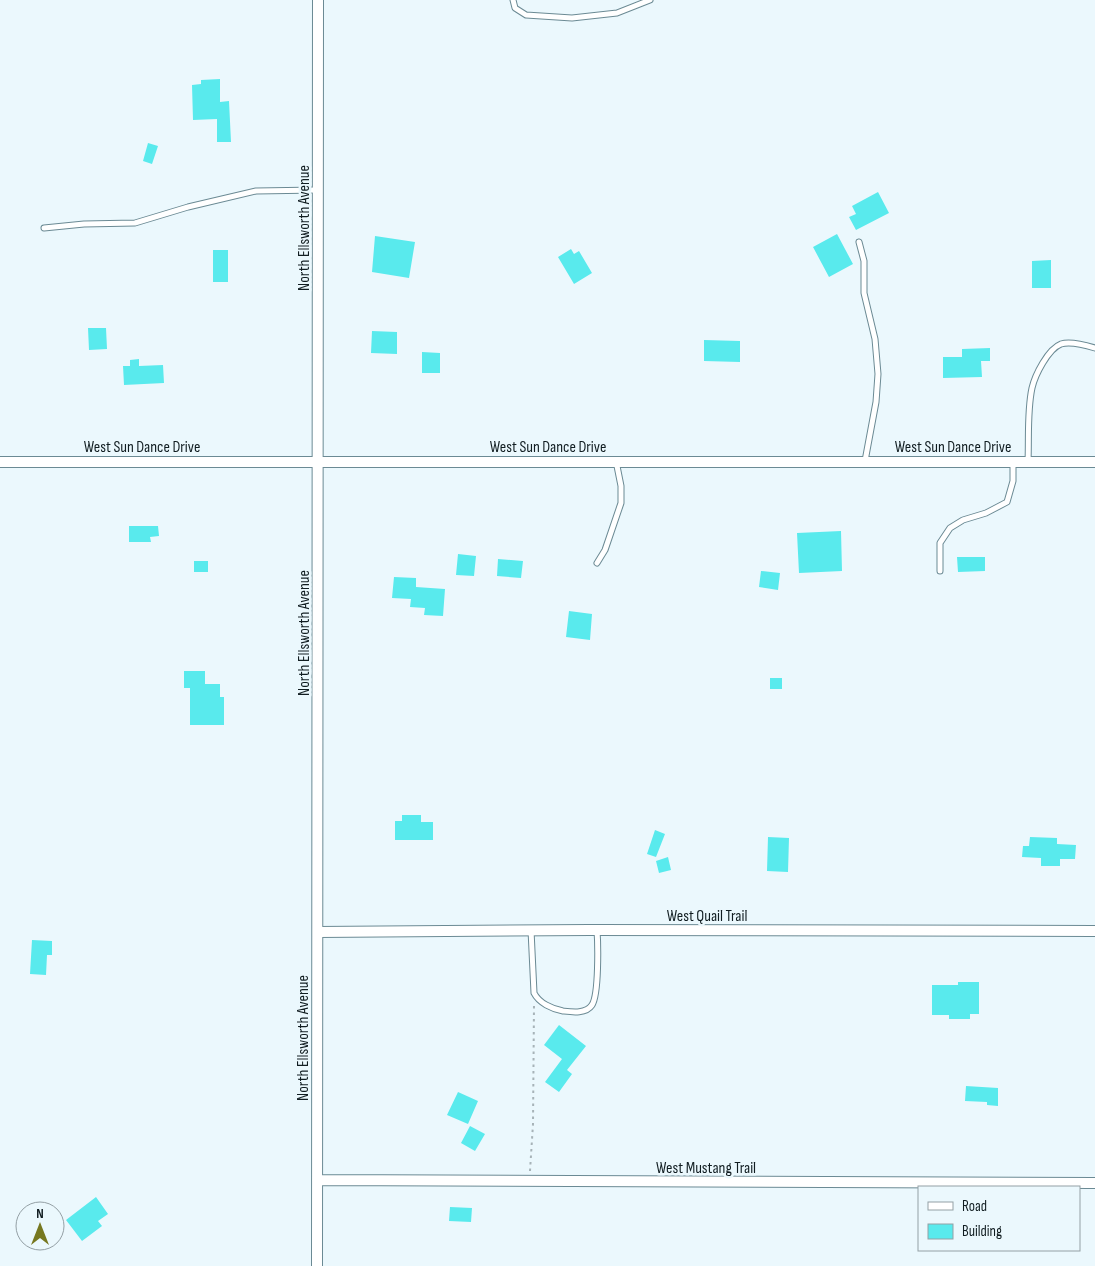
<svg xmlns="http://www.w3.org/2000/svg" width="1095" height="1266" viewBox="0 0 1095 1266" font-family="'Sofia Sans Condensed',sans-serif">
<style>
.building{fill:#59eaed}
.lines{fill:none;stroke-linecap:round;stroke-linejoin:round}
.service-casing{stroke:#6b8a94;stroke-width:7}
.minor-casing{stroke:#6b8a94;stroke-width:12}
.path{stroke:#a7b3b8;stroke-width:2;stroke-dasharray:2.5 4;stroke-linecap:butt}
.service{stroke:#fff;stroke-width:5}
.minor{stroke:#fff;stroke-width:10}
.labels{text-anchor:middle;stroke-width:5;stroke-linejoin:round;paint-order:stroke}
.street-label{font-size:16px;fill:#111d21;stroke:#ebf8fd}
</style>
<rect width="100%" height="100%" fill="#ebf8fd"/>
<path class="building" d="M220,79V102L229,101L231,142H217V119L193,120L192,85L201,84V80Z
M148,143L158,146L152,164L143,161Z
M878,192L889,213L856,230L849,217L856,214L852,206Z
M837,234L853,264L829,277L813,247Z
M375,236L415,242L409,278L372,272Z
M571,249L574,254L579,251L592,273L574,284L558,257Z
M213,250H228V282H213Z
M1051,260V288H1032V261Z
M88,328H106L107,349L89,350Z
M372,331L397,332V354L371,353Z
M704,340L740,341V362L704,361Z
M990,348V361H981L982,377L943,378V357H962V349Z
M422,352L440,353V373H422Z
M139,359V366L163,365L164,383L124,385L123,366H130V360Z
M129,526H158L159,536L150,537L151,542H129Z
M841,531L842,571L799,573L797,533Z
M458,554L476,556L474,576L456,575Z
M957,557H985V571L958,572Z
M498,559L523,561L521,578L497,576Z
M194,561H208V572H194Z
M761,571L780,573L778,590L759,587Z
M394,577L416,578V587L445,589L443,616L424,615L425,608L410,607L411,599L392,598Z
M569,611L592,614L590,640L566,637Z
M184,671H205V684H220V697H224V725H190V688H184Z
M770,678H782V689H770Z
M402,815H421V822H433V840H395V821H402Z
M655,830L665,834L656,857L647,854Z
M768,837L789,838L788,872L767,871Z
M1030,837L1057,838V844L1076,845L1075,859H1060V866H1041V858L1022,857L1023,846H1029Z
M668,857L671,870L659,873L656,861Z
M32,940L52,941V955H47L46,975L30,974Z
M958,982H979V1014H970V1019H949V1015H932V985H958Z
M559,1025L586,1046L567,1070L572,1074L559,1092L545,1082L562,1059L544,1045Z
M966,1086L998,1088V1106L987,1105V1102L965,1101Z
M458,1092L478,1101L468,1124L447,1115Z
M470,1126L485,1134L475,1151L461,1143Z
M96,1197L108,1214L98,1221L102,1226L82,1241L66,1220Z
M450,1207L472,1208L471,1222L449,1221Z"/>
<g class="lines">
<g class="service-casing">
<path id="service" d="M513,0L515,8L526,15L572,18L617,13L650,0
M44,228L84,224L135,223L188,207L256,191L318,190
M859,242L864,261V293L875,339L878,374L876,402L865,461
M1028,462C1029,438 1027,411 1032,388C1035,375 1048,349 1061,344C1071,341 1085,345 1095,348
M597,563L605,550L621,503V486L616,461
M940,571V543L950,528L963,520L986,513L1007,502L1013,481V462
M531,930L534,993C539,1003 552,1009 563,1011C572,1012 586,1014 592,1005C599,994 598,944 597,930"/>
</g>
<g class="minor-casing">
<path id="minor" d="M0,462H1095
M318,932L590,930L1095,931
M317,1180L1095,1183
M317,1266L318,0"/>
</g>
<path class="path" d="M530,1171L533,1124L534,1005"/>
<use href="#service" class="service"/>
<use href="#minor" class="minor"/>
</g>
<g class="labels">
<g class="street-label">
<text transform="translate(303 228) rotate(-90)" y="6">North Ellsworth Avenue</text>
<text x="142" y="452">West Sun Dance Drive</text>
<text x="548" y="452">West Sun Dance Drive</text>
<text x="953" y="452">West Sun Dance Drive</text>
<text transform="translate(303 633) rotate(-90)" y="6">North Ellsworth Avenue</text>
<text x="707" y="921">West Quail Trail</text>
<text transform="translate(302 1038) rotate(-90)" y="6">North Ellsworth Avenue</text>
<text x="706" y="1173">West Mustang Trail</text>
</g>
</g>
<rect x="918" y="1186" width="162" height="65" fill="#ebf8fd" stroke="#94a0a5"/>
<rect x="928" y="1202" width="25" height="8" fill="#ffffff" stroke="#94a0a5"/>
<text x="962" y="1211" font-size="15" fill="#111d21">Road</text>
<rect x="928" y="1224" width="25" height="15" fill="#59eaed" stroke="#94a0a5"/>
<text x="962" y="1236" font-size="15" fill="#111d21">Building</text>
<g transform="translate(40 1226)"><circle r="24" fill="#ebf8fd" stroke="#94a0a5"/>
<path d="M0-4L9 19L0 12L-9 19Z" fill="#767820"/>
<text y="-8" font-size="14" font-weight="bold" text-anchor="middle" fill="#111d21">N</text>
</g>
</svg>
